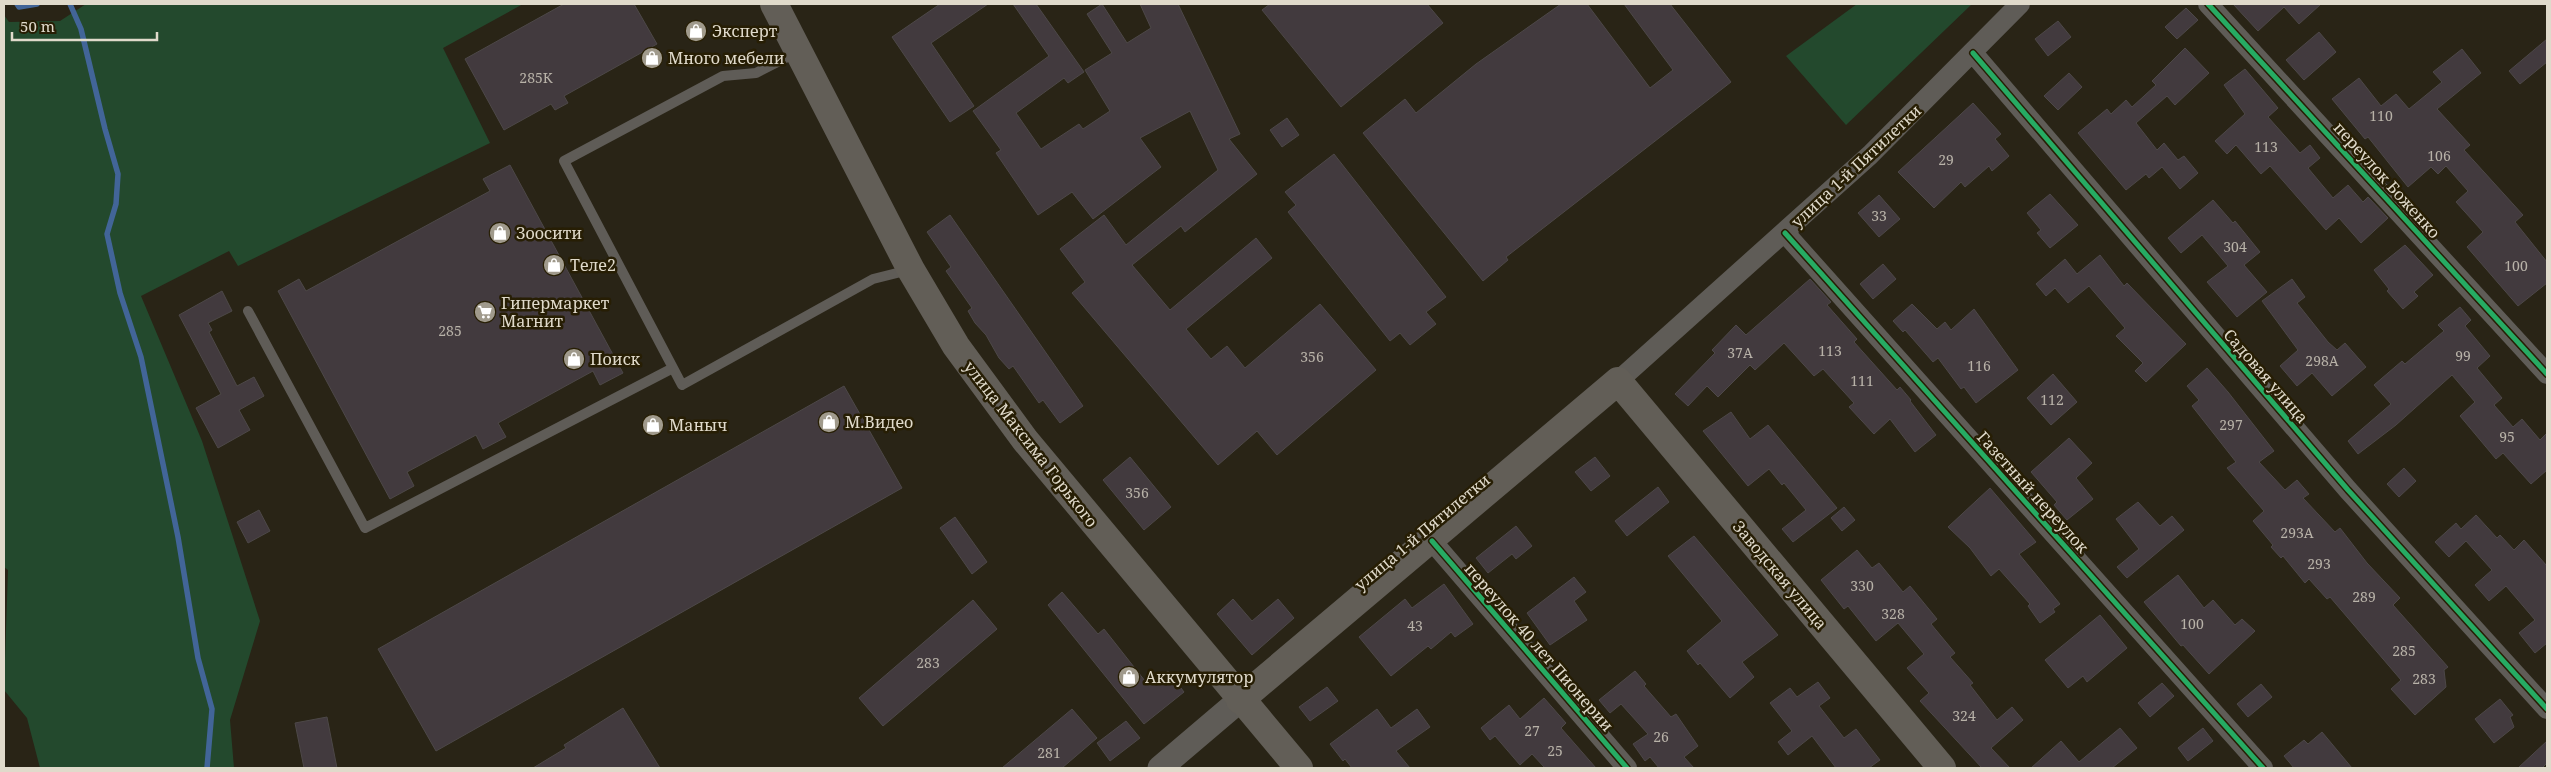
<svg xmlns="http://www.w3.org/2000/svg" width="2551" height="772" viewBox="0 0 2551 772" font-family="'Noto Serif',serif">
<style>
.green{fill:#23492d}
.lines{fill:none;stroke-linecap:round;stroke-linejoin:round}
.stream{stroke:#426598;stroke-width:5.5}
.building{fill:#423a3e;stroke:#4d4848}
.service{stroke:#5f5c57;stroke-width:10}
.minor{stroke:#5f5c57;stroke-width:20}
.tertiary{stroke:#5f5c57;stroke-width:25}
.secondary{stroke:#625e57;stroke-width:28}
.cycleway-casing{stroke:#271e04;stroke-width:8}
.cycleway{stroke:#26ab63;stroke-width:5}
.labels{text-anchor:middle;stroke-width:5;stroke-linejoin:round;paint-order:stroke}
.number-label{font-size:14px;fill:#b8b2a8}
.poi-label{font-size:16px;fill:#e0dacb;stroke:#271e04;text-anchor:start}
.street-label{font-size:16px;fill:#e0dacb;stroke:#271e04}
</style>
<rect width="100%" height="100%" fill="#292416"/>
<path class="green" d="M86,4H523L443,48L490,143L238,266L229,251L141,296L202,441L260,621L230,720L234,768H40L27,718L4,690L8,570L4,567V15L9,22L60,21Z
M1857,4H1972L1846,125L1786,56Z"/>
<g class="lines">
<path class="stream" d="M17,4L19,7L37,4
M70,4L81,29L105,129L118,174L116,204L107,234L120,293L141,357L178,537L198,658L212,709L207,768"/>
</g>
<path class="building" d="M564,4H634L657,44L564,96L568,103L555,110L551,104L504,130L465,59Z
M940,4H988L931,43L974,106L950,122L892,37Z
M1013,4H1036L1084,72L1068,83L1064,78L1016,113L1041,149L1079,124L1083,129L1110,111L1085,70L1112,53L1087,14L1102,4L1127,43L1151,28L1140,4H1178L1240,134L1229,139L1257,174L1185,232L1181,226L1132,265L1170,310L1256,238L1272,258L1186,329L1211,359L1227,346L1245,368L1320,304L1376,370L1277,455L1257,431L1218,465L1072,293L1085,282L1060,249L1104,215L1126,245L1218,170L1190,111L1140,138L1161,167L1093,219L1072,192L1038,215L996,153L1001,150L973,111L1049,56Z
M1270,4H1427L1443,23L1341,107L1262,10Z
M1561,4H1587L1650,88L1673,70L1624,4H1670L1731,82L1506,257L1508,260L1483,281L1363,133L1405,99L1416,113L1476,64Z
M2233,4H2321L2299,24L2284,7L2258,31Z
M2186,8L2198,20L2177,39L2165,27Z
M2058,21L2071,37L2048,56L2035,39Z
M2319,32L2336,52L2304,80L2286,60Z
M2547,39V62L2520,84L2509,71Z
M2185,48L2209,73L2175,105L2167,96L2136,123L2157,150L2164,143L2178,160L2184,156L2198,173L2180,189L2162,167L2149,178L2146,174L2126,190L2078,133L2107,109L2111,114L2126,100L2132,107L2156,85L2152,81Z
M2462,49L2481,73L2437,109L2470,145L2464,150L2523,215L2515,222L2547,262V283L2518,306L2467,247L2483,232L2456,202L2468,191L2446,166L2438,174L2431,167L2408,187L2368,137L2365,139L2332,99L2359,78L2381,106L2396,94L2409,109L2442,82L2433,72Z
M2245,69L2278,108L2268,117L2300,153L2310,145L2320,158L2308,168L2333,198L2348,185L2363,202L2368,197L2388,218L2361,243L2339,218L2326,230L2270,166L2261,174L2236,145L2227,154L2215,141L2245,114L2224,85Z
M2069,73L2082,87L2058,110L2044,96Z
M1973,103L2001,134L1995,139L2009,156L1992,171L1989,166L1965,187L1961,182L1934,208L1898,172Z
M1287,118L1299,135L1282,147L1270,130Z
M1334,154L1446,297L1426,312L1436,324L1410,345L1400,333L1390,341L1288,212L1296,205L1285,192Z
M510,165L623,373L600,385L593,371L498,423L506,437L483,449L476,435L407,472L414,486L390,499L278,291L299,279L306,291L490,191L483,179Z
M2050,194L2078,225L2050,248L2037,233L2041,230L2027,213Z
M1879,195L1900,219L1879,237L1858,213Z
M2213,200L2233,223L2235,221L2260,252L2244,265L2267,292L2237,317L2207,282L2228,266L2202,235L2181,253L2168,238Z
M950,215L1083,406L1060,423L1043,400L1039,403L1013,366L1009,369L999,358L986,335L975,323L968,311L972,308L946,271L951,267L927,232Z
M2405,245L2433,275L2414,292L2418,296L2403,309L2387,291L2389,289L2374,270Z
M2100,255L2124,286L2127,283L2186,344L2146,382L2135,371L2143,363L2116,336L2125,328L2089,286L2068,303L2055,288L2046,296L2036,284L2065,259L2077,274Z
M1883,264L1896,279L1873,299L1860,284Z
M1810,279L1831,302L1827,305L1857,339L1854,342L1897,390L1900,387L1911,400L1910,401L1936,435L1915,452L1890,419L1874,434L1849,407L1854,403L1823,369L1814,376L1784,343L1755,370L1750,365L1718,397L1707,386L1688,406L1675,394L1715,353L1712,350L1736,325L1746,335Z
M2292,279L2305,297L2297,303L2328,342L2337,350L2345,343L2366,367L2332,396L2312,373L2297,386L2280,366L2298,350L2262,301Z
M222,291L232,311L208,323L212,330L209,332L237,386L254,377L264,396L239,410L250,430L218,448L196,408L221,394L179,315Z
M1912,304L1937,329L1945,322L1951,330L1974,309L2018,370L1976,403L1964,387L1961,389L1938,358L1933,362L1905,330L1903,332L1893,321Z
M2460,307L2471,320L2465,326L2490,356L2477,368L2502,398L2494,405L2513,427L2522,419L2540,440L2547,433V470L2531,484L2503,453L2496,459L2460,416L2475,402L2452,375L2396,425L2358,454L2348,441L2391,404L2374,385L2402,361L2405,364L2444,331L2438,325Z
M2207,368L2228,392L2274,451L2259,462L2285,490L2297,480L2309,494L2303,498L2335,532L2340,528L2367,563L2400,598L2393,605L2448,667L2444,670L2446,687L2415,715L2391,689L2401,680L2330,597L2327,599L2309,579L2305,583L2283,556L2281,558L2271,547L2273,545L2253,521L2264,511L2227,468L2236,462L2192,406L2199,400L2187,386Z
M2053,374L2077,402L2051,425L2027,398Z
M844,386L902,488L436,751L378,649Z
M1731,412L1750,439L1768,425L1837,508L1793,542L1782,529L1806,510L1784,483L1782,485L1769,469L1748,486L1703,431Z
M2069,438L2092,463L2076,478L2093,499L2067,520L2054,505L2057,502L2031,472Z
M1130,457L1171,507L1144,530L1103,480Z
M1595,457L1610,476L1591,491L1575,472Z
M2404,468L2416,481L2399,497L2387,484Z
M1658,487L1669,502L1627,536L1615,521Z
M1990,488L2036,542L2019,554L2060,604L2053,609L2055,612L2040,623L2028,606L2030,604L1999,569L1991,576L1970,548L1948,527Z
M2138,502L2160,526L2172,516L2184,530L2127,578L2117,567L2139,549L2116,519Z
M1844,507L1855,520L1842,531L1831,518Z
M259,510L270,531L248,543L237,522Z
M2476,515L2497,538L2500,535L2514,550L2524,540L2547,566V643L2535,653L2519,633L2535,620L2506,586L2489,601L2475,585L2492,570L2466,541L2449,557L2435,542L2456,523L2461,529Z
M955,517L987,562L972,574L940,528Z
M1516,526L1532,546L1516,559L1512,554L1488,573L1476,558Z
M1694,536L1778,635L1742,662L1754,677L1730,698L1700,663L1698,665L1687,651L1722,621L1668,556Z
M1857,550L1872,568L1879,563L1903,592L1910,586L1937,619L1931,624L1955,653L1950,657L1973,683L1970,685L1997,720L2012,707L2023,720L1991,748L2010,768H1982L1920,701L1929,693L1907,668L1924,654L1898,623L1876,641L1848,606L1844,609L1821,580Z
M2178,575L2204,608L2213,600L2235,625L2242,619L2255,631L2209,674L2183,645L2181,646L2144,602Z
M1574,577L1586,592L1574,601L1587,620L1550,645L1527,613Z
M1444,584L1473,624L1455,637L1451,632L1431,649L1428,646L1391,676L1359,637L1405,599L1412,608Z
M1062,592L1098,634L1104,629L1149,686L1168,671L1184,692L1144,724L1048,605Z
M1233,599L1252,621L1278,599L1294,618L1252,655L1217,614Z
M973,600L997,629L883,726L859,698Z
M2100,615L2127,648L2087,682L2083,676L2068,688L2045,660Z
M1635,671L1646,684L1644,686L1671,717L1676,714L1698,746L1684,757L1694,768H1659L1650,757L1645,761L1633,744L1648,734L1621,704L1610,713L1599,700Z
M1818,682L1830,698L1819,706L1844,738L1856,729L1880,760L1869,768H1836L1812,736L1788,755L1778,742L1792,731L1770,703L1790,688L1797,697Z
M2162,683L2174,696L2150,717L2138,703Z
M2261,684L2272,697L2248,717L2237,704Z
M1327,687L1338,701L1310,721L1299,707Z
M1544,698L1566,723L1561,728L1596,768H1545L1532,754L1520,765L1495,736L1490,740L1481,728L1509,705L1520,719Z
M2500,699L2513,715L2510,717L2514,727L2494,743L2475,719Z
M623,708L660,768H533L566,748L564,745Z
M1072,709L1097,738L1062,768H1002Z
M1377,709L1391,728L1417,709L1430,727L1396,751L1410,768H1352L1345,759L1343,761L1330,744Z
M327,717L337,768H304L295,723Z
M1126,721L1140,738L1110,761L1097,743Z
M2120,728L2137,748L2112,768H2031L2061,741L2079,762Z
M2203,728L2213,741L2188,761L2178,748Z
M2322,732L2352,768H2294L2284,756L2304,740L2308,744Z
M2547,741V763L2542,768H2518Z"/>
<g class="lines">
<path class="service" d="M797,52L756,73L723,76L564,161L682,385L873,279L909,270
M248,311L365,528L673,368"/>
<path class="minor" d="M2208,4L2547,374
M1973,53L2348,490L2547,709
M1785,233L2263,768
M1618,381L1870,155L2020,4
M1432,541L1627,768"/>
<path class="tertiary" d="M1160,768L1240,700"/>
<path class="secondary" d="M774,4L911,270L956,346L1025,440L1299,768
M1240,700L1618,381L1942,768"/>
<g class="cycleway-casing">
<path id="cycleway" d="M2208,4L2547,374
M1973,53L2348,490L2547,709
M1785,233L2263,768
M1432,541L1627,768"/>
</g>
<use href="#cycleway" class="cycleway"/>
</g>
<defs>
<g id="shop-disc" transform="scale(1.125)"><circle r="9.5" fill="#a09a8c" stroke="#271e04"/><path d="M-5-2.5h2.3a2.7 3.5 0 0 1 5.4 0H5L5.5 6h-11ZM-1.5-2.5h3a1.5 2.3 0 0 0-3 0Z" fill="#fff"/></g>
<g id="supermarket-disc" transform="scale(1.125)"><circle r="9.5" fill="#a09a8c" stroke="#271e04"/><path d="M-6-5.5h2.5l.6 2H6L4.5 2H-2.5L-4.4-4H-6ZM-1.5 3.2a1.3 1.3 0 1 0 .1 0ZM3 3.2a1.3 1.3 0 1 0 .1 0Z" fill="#fff"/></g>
</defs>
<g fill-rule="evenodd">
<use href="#shop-disc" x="696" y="31"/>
<use href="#shop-disc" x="652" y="58"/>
<use href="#shop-disc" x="500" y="233"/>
<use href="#shop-disc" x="554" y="265"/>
<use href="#supermarket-disc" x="485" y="312"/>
<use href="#shop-disc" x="574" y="359"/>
<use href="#shop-disc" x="829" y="422"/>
<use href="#shop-disc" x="653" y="425"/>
<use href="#shop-disc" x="1129" y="677"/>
</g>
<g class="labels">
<g class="number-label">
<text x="536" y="83">285К</text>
<text x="2381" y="121">110</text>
<text x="2266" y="152">113</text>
<text x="2439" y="161">106</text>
<text x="1946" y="165">29</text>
<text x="1879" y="221">33</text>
<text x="2235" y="252">304</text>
<text x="2516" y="271">100</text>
<text x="450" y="336">285</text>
<text x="1830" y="356">113</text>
<text x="1740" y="358">37А</text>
<text x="2463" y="361">99</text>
<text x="1312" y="362">356</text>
<text x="2322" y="366">298А</text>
<text x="1979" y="371">116</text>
<text x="1862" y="386">111</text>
<text x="2052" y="405">112</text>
<text x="2231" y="430">297</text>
<text x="2507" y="442">95</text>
<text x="1137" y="498">356</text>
<text x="2297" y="538">293А</text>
<text x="2319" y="569">293</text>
<text x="1862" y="591">330</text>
<text x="2364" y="602">289</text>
<text x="1893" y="619">328</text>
<text x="2192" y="629">100</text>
<text x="1415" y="631">43</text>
<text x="2404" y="656">285</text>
<text x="928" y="668">283</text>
<text x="2424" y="684">283</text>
<text x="1964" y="721">324</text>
<text x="1532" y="736">27</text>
<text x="1661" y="742">26</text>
<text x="1555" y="756">25</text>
<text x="1049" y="758">281</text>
</g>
<g class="poi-label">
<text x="712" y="37">Эксперт</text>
<text x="668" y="64">Много мебели</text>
<text x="516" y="239">Зоосити</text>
<text x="570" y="271">Теле2</text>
<text x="501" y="309">Гипермаркет<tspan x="501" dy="18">Магнит</tspan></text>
<text x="590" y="365">Поиск</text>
<text x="845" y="428">М.Видео</text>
<text x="669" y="431">Маныч</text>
<text x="1145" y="683">Аккумулятор</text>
</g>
<g class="street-label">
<text transform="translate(1856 166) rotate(-43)" y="6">улица 1-й Пятилетки</text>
<text transform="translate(2387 180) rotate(48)" y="6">переулок Боженко</text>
<text transform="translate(2266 376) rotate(49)" y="6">Садовая улица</text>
<text transform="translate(1031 444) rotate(52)" y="6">улица Максима Горького</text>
<text transform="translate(2033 492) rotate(48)" y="6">Газетный переулок</text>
<text transform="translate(1422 532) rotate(-40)" y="6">улица 1-й Пятилетки</text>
<text transform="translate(1780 575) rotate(50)" y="6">Заводская улица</text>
<text transform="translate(1539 647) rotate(49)" y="6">переулок 40 лет Пионерии</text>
</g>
</g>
<rect width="2551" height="772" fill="none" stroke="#e0dacb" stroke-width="10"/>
<path d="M12 32v8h145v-8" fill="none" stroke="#e0dacb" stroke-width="2.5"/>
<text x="20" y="32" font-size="15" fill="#e0dacb" stroke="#271e04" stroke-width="4" paint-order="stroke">50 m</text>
</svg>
